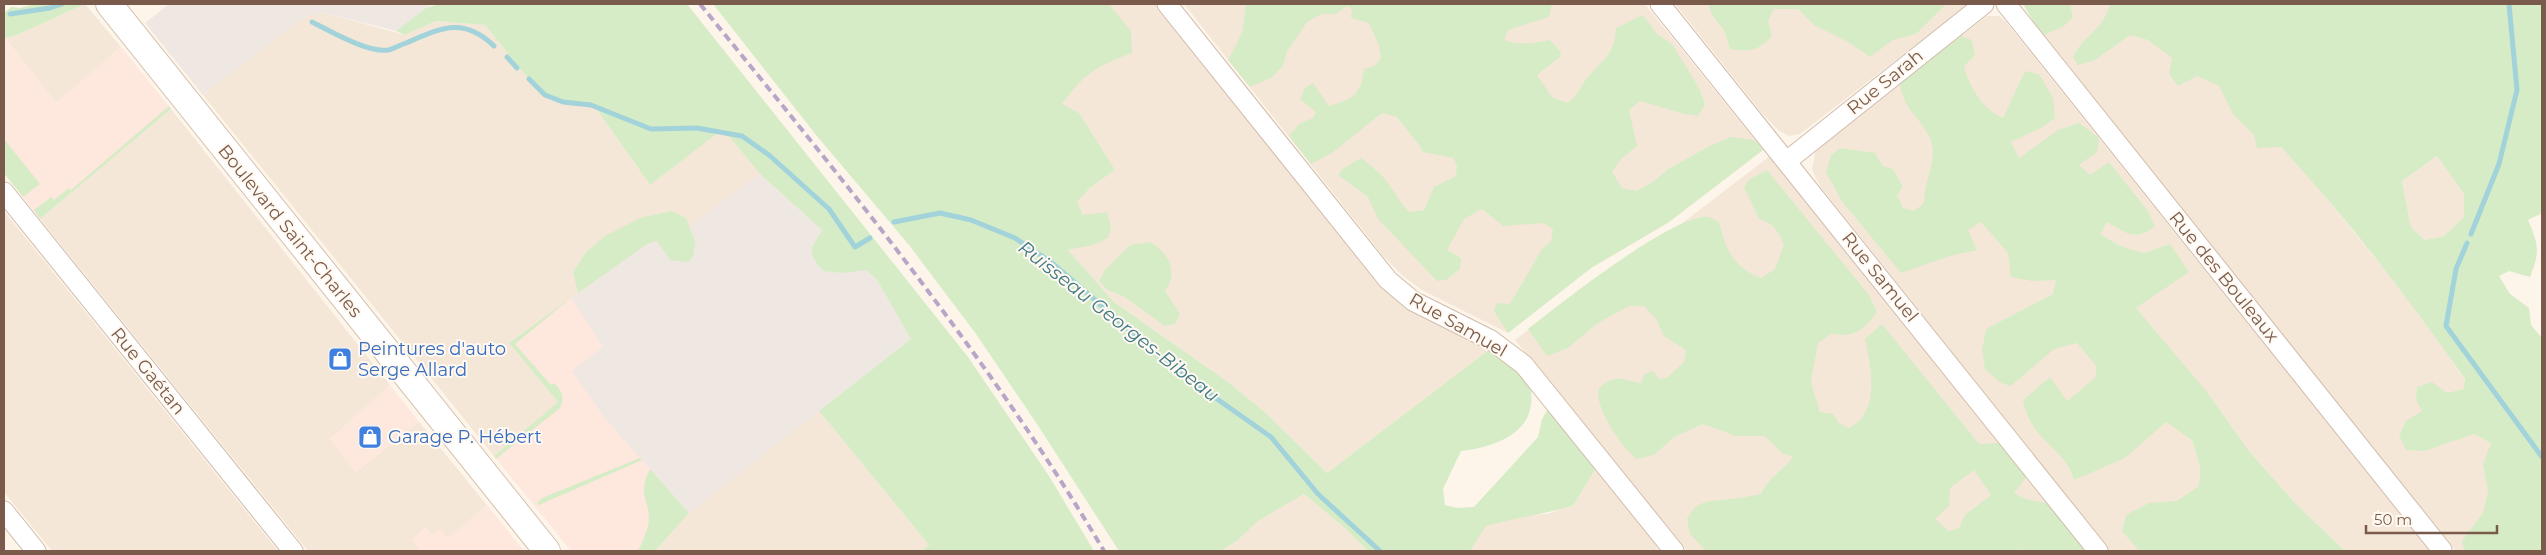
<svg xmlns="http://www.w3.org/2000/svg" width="2546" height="555" viewBox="0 0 2546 555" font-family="Montserrat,sans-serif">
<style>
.residential{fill:#f5e7d7}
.commercial{fill:#fee7dd}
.industrial{fill:#efe8e2}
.green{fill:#d6ecc6;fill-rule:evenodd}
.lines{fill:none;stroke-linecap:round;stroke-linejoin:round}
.stream{stroke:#a2d3db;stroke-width:5}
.street-casing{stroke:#d1bdae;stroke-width:21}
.secondary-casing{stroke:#d6bfad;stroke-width:28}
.street{stroke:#fff;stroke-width:19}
.secondary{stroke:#fff;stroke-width:26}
.rail{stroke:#b8a6c9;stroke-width:4;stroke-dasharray:8 5;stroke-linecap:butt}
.labels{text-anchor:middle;stroke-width:4;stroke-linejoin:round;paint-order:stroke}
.street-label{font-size:18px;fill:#7a5b4b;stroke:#fff9f1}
.shop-label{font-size:18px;fill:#366cbe;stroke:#fff9f1;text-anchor:start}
.water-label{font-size:19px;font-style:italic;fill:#407b87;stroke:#fff9f1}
</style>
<rect width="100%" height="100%" fill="#fdf5ea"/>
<path class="residential" d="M85,4L121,47L56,103L5,38L17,35Z
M1101,4H1157L1396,300L1414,312L1458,331L1490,349L1327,473L1266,413L1228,382L1114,302L1068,250L1092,245L1095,215H1083L1077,202L1090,188L1115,170L1075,124L1033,82Z
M1184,4H1645L1763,150L1669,222L1591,268L1508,333L1422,290L1403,276L1383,256Z
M1675,4H1969L1800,134L1789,136L1779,131L1761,112Z
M2023,4H2167L2281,147L2306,173L2414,306L2541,490L2462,551H2456L2042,36Z
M324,13L405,35L436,21L485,25L543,97L595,107L650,185L723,128L760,174L678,235L509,343L558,402L494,456L203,95L294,24L308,16Z
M1987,16H1999L2005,21L2430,551H2345L2297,505L2249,451L2207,392L2192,440L2200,466L2199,486L2237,551H2110L1820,186L1812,170L1816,149Z
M171,109L390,385L330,439L356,472L419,422L487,505L448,539L432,535L425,528L412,540L421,551H308L40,219Z
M1770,156L2088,551H1687L1515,340L1589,282L1681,224Z
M2437,156L2464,194V217L2444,236L2425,240L2411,227L2402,181Z
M4,211L278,551H52L4,492Z
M819,411L929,545L921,551H655L689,513Z
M1596,468L1645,528L1659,551H1470L1485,526L1526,515L1546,514L1573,506Z
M1304,494L1347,530L1368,551H1221L1238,540L1258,521Z"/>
<path class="commercial" d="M4,37L56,103L121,47L171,109L40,219L4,173Z
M760,174L877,280L911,339L689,513L655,551H571L494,456L558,402L509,343L647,244L678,235Z
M390,385L419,422L356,472L330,439Z
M487,505L524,551H421L411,540L426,528L432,535L440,528L448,539Z"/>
<path class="industrial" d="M169,4H432L396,31L324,13L308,16L294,24L203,95L145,23Z
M760,174L877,280L911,339L689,513L604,417L572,371L603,347L571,298L647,244L678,235Z"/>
<path class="green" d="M35,4H85L17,35L5,38L4,13L11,7L20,8Z
M439,4H687L968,357L1049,476L1094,551H921L929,545L819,411L911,339L877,280L866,270L843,273L823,271C806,251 810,251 822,230L760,174L723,129L650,185L595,107L543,97L485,25L436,21L405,35L396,31L426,8Z
M713,4H1109L1131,31L1132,53C1095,67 1086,72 1062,104L1079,113L1115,170L1090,188L1077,202L1083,215L1107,212L1111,227L1108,238L1093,245L1068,250L1114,302L1228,382L1266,413L1327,473L1490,349C1502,361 1517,368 1527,382C1532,388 1532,396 1531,404C1528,436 1490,448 1461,451L1443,489L1445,505L1457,508L1474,507L1538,437L1542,419L1548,409L1596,468L1573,506C1544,514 1515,518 1486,526L1470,551H1368L1347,530L1304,494L1258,521L1238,540L1221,551H1119L1035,421L976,334L909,245L816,135Z
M1246,4H1552L1549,17L1508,30L1504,40C1520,46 1534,43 1550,40L1561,52L1560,57L1537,75L1552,97L1567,103C1580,95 1578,89 1587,78C1603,59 1614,56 1616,28L1643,15L1657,34L1672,44L1699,88L1705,104L1698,116L1681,113L1640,101L1629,110L1637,146L1621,159L1612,172L1622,188L1636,191L1653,182L1668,169L1710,146L1730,137L1755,140L1763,150L1669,222L1591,268L1508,333L1494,311L1497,303L1510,304L1542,249L1551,241L1553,229L1544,223L1503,226L1482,209L1464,219L1447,250L1461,258L1460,269L1446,280L1437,281L1378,219L1368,197L1338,175L1344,168L1361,158C1372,166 1383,175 1390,186C1398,197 1399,201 1409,212L1424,210L1434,187L1456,176L1457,166L1453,158L1423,152L1419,145L1397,117L1382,113L1332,153L1311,164L1289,136L1300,123L1313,118L1316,112L1300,99L1305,88L1313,83L1329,106C1353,99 1361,95 1364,69L1374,66L1381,58L1379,46L1369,23L1351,18L1352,10L1347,6L1336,14H1322L1307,22L1287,52L1283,66L1271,78L1250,87L1228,60L1242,33Z
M1708,4H1946L1916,34L1893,40L1870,57L1848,42L1814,25L1798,9H1774L1768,21L1772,36C1759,51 1749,52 1730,49L1724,30L1712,15Z
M2023,4H2070L2073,17L2064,26L2042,36Z
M2110,4H2542V213L2528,220C2539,245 2540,252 2530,277L2509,271L2499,276L2510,294L2529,308L2531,325L2542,338V551H2462L2464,550L2462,541L2483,513L2488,492L2483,464L2491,443L2474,434L2424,451L2406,450L2399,435L2406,421L2422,411L2416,400L2417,387L2432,382L2447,393L2464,389L2465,379C2408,298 2348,219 2281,147L2257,148L2254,135L2233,114L2219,86L2197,76L2178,86L2169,74L2172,58L2148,40L2130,35L2095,60L2078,65L2073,57C2084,34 2104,30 2110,4ZM2437,156L2464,194V217L2444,236L2425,240L2411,227L2402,181Z
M1961,36L1972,40L1975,55L1964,66C1968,85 1984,111 2003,118L2025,71L2039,74L2053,98L2055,118L2041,128L2011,142L2019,158L2058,130L2079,123L2099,138L2097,152L2079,165L2090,175L2109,162L2147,210L2155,226C2136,242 2126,233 2107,222L2100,234L2120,246L2144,253L2170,244L2189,272L2136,308L2207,392L2249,451L2297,505L2345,551H2139L2122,531L2126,515L2149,503L2177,501L2199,486L2200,466L2192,440L2166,422L2125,458L2074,480C2065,446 2031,443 2023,400L2050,377L2067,401L2095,378L2097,367L2077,343L2054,349L2011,386L2001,383L1985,369L1982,350L1986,329L2053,294L2056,280L2032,281L2011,277L2008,253L1981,222L1968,230L1977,250L1950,256L1901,273L1841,200L1826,172L1831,155L1840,148L1875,153L1883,166L1893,169L1903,187L1897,195L1903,208L1914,211L1924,203C1924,185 1932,170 1933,153C1934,135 1916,119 1907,105C1903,98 1901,90 1899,83Z
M169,106L171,109L40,219L34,210L51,197L54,200L69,188L71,190Z
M4,139L40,184L23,197L4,173Z
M1767,170L1869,295L1877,312C1863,331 1855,337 1831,334L1818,343L1811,382L1820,412L1833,414L1839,423L1849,428C1881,412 1871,368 1865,339L1882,324L1979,444L2001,443L2027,476L2014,493L2026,499L2050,504L2087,551H2025L2019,549L2015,551H1706L1690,534L1687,519C1698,498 1710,502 1730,499C1740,498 1750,496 1761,494C1768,477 1782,472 1793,457L1782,453L1765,436H1736L1703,424L1674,437L1654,455L1637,459C1622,448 1598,412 1598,393C1598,386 1608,380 1615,379C1621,377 1633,383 1641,383L1644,374L1653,371L1659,379L1667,378L1684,362L1686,350L1664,336L1656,319L1644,306H1629L1598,323L1568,348L1547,356L1528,329C1559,305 1674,213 1709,217C1712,218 1716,221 1719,222C1727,251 1732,266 1761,278L1775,269L1784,245C1778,232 1774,223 1759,219L1744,187L1750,179ZM1974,470L1991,495L1965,515L1959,528L1949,531L1935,519L1949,506L1950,488Z
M671,211L686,218L695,242L693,257L688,262L670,260L657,241L647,244L578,293L573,272L587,251L605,236L640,218Z
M1151,242C1169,254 1179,272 1165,291L1180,314L1175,324L1165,326L1123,296L1107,290L1099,281L1105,270L1130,245Z
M571,298L515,344L551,385L554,383C562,391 565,397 560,408L496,459L494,456L558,402L509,343Z
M640,458L642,460L539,505L537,503L542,498Z
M650,469L689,513L655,551H638C642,543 648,530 649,520C649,498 637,495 650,469Z"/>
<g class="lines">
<path class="stream" d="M10,14L50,8L62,4
M312,22C330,31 368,53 388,50C393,49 400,45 406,43C441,28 463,16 494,46
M507,57L517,68
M529,79L545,95L563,102L591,105L651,129L697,128L742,136L769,155L829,209L855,247L870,238
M894,222L940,213L971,220L1015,238L1052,263L1176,370L1271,437L1318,494L1380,551
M2471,234L2499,164L2517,90L2509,4
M2467,243L2456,269L2446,326L2542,457"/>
<g class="street-casing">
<path id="street" d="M1167,4L1388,280L1413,301L1491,340L1524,365L1674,551
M1660,4L2098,551
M2006,4L2442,550
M1787,161L1984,4
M4,192L293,551
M4,511L36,551"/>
</g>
<g class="secondary-casing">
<path id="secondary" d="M109,4L547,551"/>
</g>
<use href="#street" class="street"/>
<use href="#secondary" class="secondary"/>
<path class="rail" d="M700,4C843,180 988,355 1104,551"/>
</g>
<defs>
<g id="shop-square" transform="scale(1.25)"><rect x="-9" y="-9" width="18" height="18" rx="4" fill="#3f7fe0" stroke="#fff9f1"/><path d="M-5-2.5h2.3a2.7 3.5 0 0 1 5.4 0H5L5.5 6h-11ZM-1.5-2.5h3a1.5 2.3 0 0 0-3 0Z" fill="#fff"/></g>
</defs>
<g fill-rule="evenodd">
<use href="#shop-square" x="340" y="359"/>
<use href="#shop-square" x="370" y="437"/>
</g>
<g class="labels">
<g class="street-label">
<text transform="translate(1885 82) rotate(-39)" y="6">Rue Sarah</text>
<text transform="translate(290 231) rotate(51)" y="6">Boulevard Saint-Charles</text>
<text transform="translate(1880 277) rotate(51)" y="6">Rue Samuel</text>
<text transform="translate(2224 277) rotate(51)" y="6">Rue des Bouleaux</text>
<text transform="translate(1458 325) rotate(30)" y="6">Rue Samuel</text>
<text transform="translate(148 371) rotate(51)" y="6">Rue Gaétan</text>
</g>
<g class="shop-label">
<text x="358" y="355">Peintures d'auto<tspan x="358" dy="21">Serge Allard</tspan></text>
<text x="388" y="443">Garage P. Hébert</text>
</g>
<g class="water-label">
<text transform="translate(1119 321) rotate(38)" y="7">Ruisseau Georges-Bibeau</text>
</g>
</g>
<rect width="2546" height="555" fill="none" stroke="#7a5b4b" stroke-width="10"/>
<path d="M2366 525v8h131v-8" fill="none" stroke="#7a5b4b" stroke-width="2.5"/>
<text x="2374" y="525" font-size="15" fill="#7a5b4b" stroke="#fff9f1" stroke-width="4" paint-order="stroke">50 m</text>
</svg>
